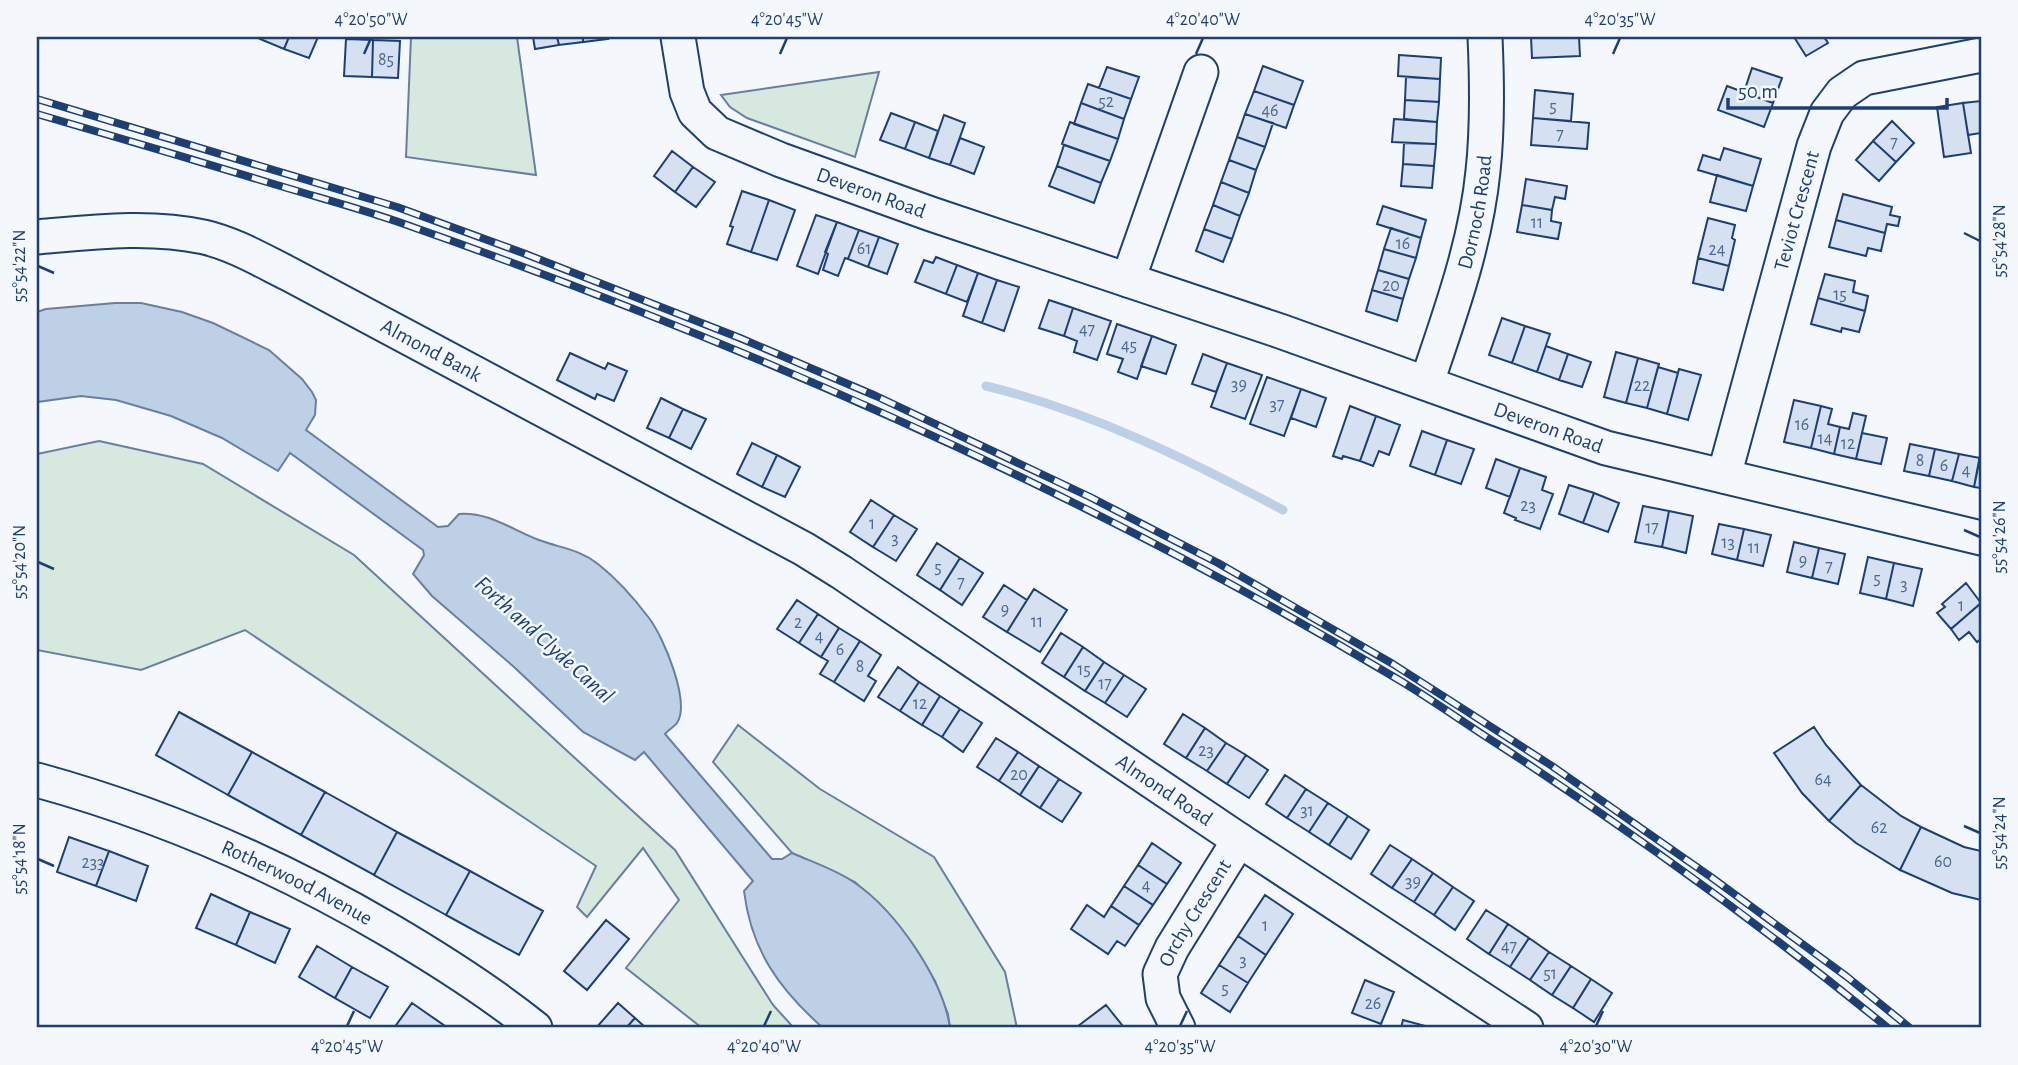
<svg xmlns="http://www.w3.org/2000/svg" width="2018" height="1065" viewBox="0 0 2018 1065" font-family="'Alegreya Sans',sans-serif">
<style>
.green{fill:#d7e8df;stroke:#687fa3;stroke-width:2}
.water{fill:#bed0e5;stroke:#687fa3;stroke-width:2}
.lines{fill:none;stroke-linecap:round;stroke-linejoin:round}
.stream{stroke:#bed0e5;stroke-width:9}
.building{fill:#d5e0f0;stroke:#1d3f73;stroke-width:2}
.minor-casing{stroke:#1d3f73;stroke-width:37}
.minor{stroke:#f4f7fb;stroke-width:33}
.rail-casing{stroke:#1d3f73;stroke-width:8}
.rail{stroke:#f4f7fb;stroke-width:5;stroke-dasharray:16;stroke-linecap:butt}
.ticks{fill:none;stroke:#1d3f73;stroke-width:2.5}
.labels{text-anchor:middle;stroke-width:5;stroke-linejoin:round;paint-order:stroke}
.number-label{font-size:18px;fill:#4b6792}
.street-label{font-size:21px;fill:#1d3f73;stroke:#f4f7fb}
.water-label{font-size:23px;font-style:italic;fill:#1d3f73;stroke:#f4f7fb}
.neatline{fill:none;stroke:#1d3f73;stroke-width:2.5}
.ticks-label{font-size:18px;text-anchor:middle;fill:#1d3f73}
</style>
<rect width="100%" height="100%" fill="#f4f7fb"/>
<path class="green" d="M411,37H517L536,175L406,157Z
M879,72L855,157L747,118L730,107L721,95Z
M99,441L203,464L354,555L675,850L773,1005L794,1028H702L626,968L679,900L643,848L587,917L577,907L596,866L245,630L141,670L37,650V454Z
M738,725L820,789L934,857L1005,972L1017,1028H950L948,1014L935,981L912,944L885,910L855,882L792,853L713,762Z"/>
<path class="water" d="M115,303H141L182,312L213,323L269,350L302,379L312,392L316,400L315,415L306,430L438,527L448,526L459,514C490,512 512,530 539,540C560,548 579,549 598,564C617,579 634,598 649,618C663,636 691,702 677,723C674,727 668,730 665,734L772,859H782L792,853C812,862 837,870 855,883C896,911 943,979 950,1028H823C779,989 751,950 744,891L753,881L644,752L635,760L583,732L514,667L432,596L413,574L424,555L423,550L290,453L278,471L222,438L171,416L116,400L81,396L37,402V312L46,309Z"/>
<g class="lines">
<path class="stream" d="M986,386C1090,411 1189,460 1283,510"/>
</g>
<path class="building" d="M261,37H289L284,49L260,39Z
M289,37H318L309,58L284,49Z
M533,37H557L559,45L535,49Z
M557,37H583V42L559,45Z
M583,37H607L608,39L583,42Z
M1531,37H1579L1580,56L1532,58Z
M1794,37H1824L1828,43L1806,56Z
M346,39L373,40L372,77L344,76Z
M373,40L400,41L398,78L372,77Z
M1399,55L1441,58L1440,79L1398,76Z
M1263,66L1303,81L1294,105L1254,91Z
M1107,67L1139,77L1131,99L1099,88Z
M1752,68L1782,78L1773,103L1744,92Z
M1406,77L1440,79L1439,102L1405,100Z
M1088,84L1131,99L1124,119L1081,103Z
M1727,86L1773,103L1764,127L1718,110Z
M1535,90L1573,94L1571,121L1533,118Z
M1254,91L1294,105L1286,128L1245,114Z
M1405,100L1439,102L1437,122L1404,119Z
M1981,101V133L1968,135L1963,103Z
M1081,103L1124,119L1118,139L1074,124Z
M1963,103L1971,153L1944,157L1937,107Z
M891,113L915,122L905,149L880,140Z
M1245,114L1273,123L1265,147L1237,137Z
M944,115L965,123L950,165L929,158Z
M1533,118L1589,123L1587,149L1531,145Z
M1394,119L1437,122L1436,144L1392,142Z
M1892,121L1914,143L1896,162L1873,141Z
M915,122L938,131L929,158L905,149Z
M1070,122L1118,139L1110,161L1062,144Z
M1237,137L1265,147L1256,170L1229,160Z
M960,138L984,147L974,174L950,165Z
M1873,141L1896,162L1879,181L1856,160Z
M1404,143L1436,144L1434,166L1403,164Z
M1064,145L1110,161L1101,183L1057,166Z
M1724,148L1761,159L1753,186L1698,170L1703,155L1720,160Z
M672,151L693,167L675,192L654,176Z
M1229,160L1256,170L1249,193L1221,182Z
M1403,164L1434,166L1432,188L1401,186Z
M1057,166L1101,183L1094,203L1049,186Z
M693,167L715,182L696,207L675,192Z
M1717,175L1753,186L1746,211L1710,202Z
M1526,179L1567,186L1565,199L1555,197L1552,210L1522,205Z
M1221,182L1249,193L1240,216L1213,205Z
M742,191L769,200L751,252L727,244L733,227L730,226Z
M1843,194L1892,207L1890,215L1900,217L1898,226L1887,224L1885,233L1836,220Z
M769,200L795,210L777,260L751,252Z
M1213,205L1240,216L1232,239L1204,229Z
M1522,205L1552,210L1551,221L1561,223L1558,239L1517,232Z
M1383,206L1426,220L1421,238L1377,224Z
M816,215L837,222L818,274L797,266Z
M1708,218L1735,225L1732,238L1735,240L1729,266L1698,258Z
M1836,220L1885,233L1881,251L1868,248L1866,256L1829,247Z
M837,222L859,230L848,259L845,258L838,276L823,270L828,254L825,252Z
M1391,228L1421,238L1416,258L1384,249Z
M1204,229L1232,239L1223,262L1196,251Z
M859,230L879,237L868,267L848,259Z
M879,237L898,244L887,274L868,267Z
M1384,249L1416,258L1409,279L1378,270Z
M936,257L957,265L946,294L915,282L924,260L933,263Z
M1698,258L1729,266L1723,290L1693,283Z
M957,265L978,273L967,302L946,294Z
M1378,270L1409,279L1403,299L1372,290Z
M978,273L997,280L982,323L963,316Z
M1825,274L1855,281L1853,292L1868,296L1865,311L1818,298Z
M997,280L1019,287L1004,331L982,323Z
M1372,290L1403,299L1397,321L1366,311Z
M1818,298L1865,311L1859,332L1842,328L1841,332L1811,324Z
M1049,300L1073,308L1064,336L1039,328Z
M1073,308L1111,321L1097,360L1074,352L1077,341L1064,336Z
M1502,318L1525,326L1512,363L1489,355Z
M1117,324L1152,336L1137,379L1118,372L1123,359L1107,354Z
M1525,326L1550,334L1537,372L1512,363Z
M1152,336L1176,345L1166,374L1141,366Z
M1546,346L1568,354L1559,380L1537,372Z
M1616,352L1638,358L1626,403L1604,397Z
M570,353L605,369L608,363L627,371L614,401L597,394L595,399L557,380Z
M1203,354L1227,363L1216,392L1192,384Z
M1568,354L1591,362L1582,387L1559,380Z
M1638,358L1659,364L1647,408L1626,403Z
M1227,363L1262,375L1245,419L1211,407Z
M1658,367L1678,373L1667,414L1647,408Z
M1679,369L1701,375L1688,420L1667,414Z
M1267,377L1301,389L1284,436L1250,424Z
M1301,389L1326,398L1316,427L1291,418Z
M661,398L683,409L669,438L647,428Z
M1794,400L1821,406L1811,448L1784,442Z
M1350,406L1376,416L1360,461L1343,456L1342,459L1333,456Z
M1821,406L1832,409L1828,424L1840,427L1834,454L1811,448Z
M683,409L706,419L691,449L669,438Z
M1853,413L1866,416L1856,459L1834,454L1840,427L1849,429Z
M1376,416L1400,425L1389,455L1379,451L1373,466L1360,461Z
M1422,431L1447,440L1435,475L1410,466Z
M1862,433L1887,438L1881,464L1856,459Z
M1447,440L1474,449L1461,484L1435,475Z
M752,443L777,455L762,487L737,474Z
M1910,444L1935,449L1929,476L1904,471Z
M1935,449L1959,454L1952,481L1929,476Z
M1981,450V488L1974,487Z
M1959,454L1980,458L1974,487L1952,481Z
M777,455L800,467L785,497L762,487Z
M1496,459L1520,468L1510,497L1486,488Z
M1520,468L1546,477L1542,490L1553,494L1540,529L1515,520L1516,518L1504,513Z
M1569,485L1594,493L1583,523L1559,514Z
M1594,493L1619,503L1608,532L1583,523Z
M871,500L894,515L873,547L850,532Z
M1643,506L1669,511L1662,547L1635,542Z
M1669,511L1693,516L1686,553L1662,547Z
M894,515L917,529L896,561L873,547Z
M1719,524L1744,529L1737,560L1712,554Z
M1744,529L1771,535L1763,566L1737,560Z
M1794,542L1819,548L1812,578L1787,572Z
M937,543L960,558L940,590L917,575Z
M1819,548L1845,554L1838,584L1812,578Z
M1868,557L1894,563L1886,599L1860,593Z
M960,558L983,573L962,605L940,590Z
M1894,563L1922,569L1913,606L1886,599Z
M1966,583L1981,603L1951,629L1937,613L1945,607L1942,604Z
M1004,585L1027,600L1007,632L983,617Z
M1034,589L1067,610L1040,652L1007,632Z
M797,600L818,614L799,643L777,629Z
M1981,603V639L1977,642L1969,632L1959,640L1951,629Z
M818,614L839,628L821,657L799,643Z
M839,628L860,641L834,682L820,674L828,661L821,657Z
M1061,633L1083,647L1064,677L1042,663Z
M860,641L881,655L868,676L876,681L864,701L834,682Z
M1083,647L1104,662L1085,691L1064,677Z
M1104,662L1124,675L1105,703L1085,691Z
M898,667L919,682L900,711L878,697Z
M1124,675L1146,689L1127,717L1105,703Z
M919,682L940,696L922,725L900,711Z
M940,696L960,709L942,737L922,725Z
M960,709L982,723L963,752L942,737Z
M179,712L252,752L228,795L156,755Z
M1183,714L1205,728L1186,758L1164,744Z
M1814,727L1826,745L1861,785L1829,821L1802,793L1774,753Z
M1205,728L1226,743L1207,771L1186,758Z
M996,738L1018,752L999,781L977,767Z
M1226,743L1246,755L1227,784L1207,771Z
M252,752L325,792L301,835L228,795Z
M1018,752L1039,766L1020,795L999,781Z
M1246,755L1268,770L1249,798L1227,784Z
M1039,766L1059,779L1040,808L1020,795Z
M1285,775L1306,789L1287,818L1266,804Z
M1059,779L1081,793L1062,822L1040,808Z
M1861,785L1901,816L1921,827L1900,870L1856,843L1829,821Z
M1306,789L1328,803L1309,832L1287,818Z
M325,792L397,832L374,875L301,835Z
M1328,803L1348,816L1329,845L1309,832Z
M1348,816L1369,830L1351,859L1329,845Z
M1921,827L1964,847L1981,851V900L1952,893L1900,870Z
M397,832L470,871L446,915L374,875Z
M69,837L109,851L96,886L57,872Z
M1152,843L1181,863L1167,884L1138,865Z
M1390,845L1412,859L1392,888L1371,874Z
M109,851L148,866L136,901L96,886Z
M1412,859L1433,873L1414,902L1392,888Z
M1138,865L1167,884L1153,905L1124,886Z
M470,871L543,911L519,955L446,915Z
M1433,873L1453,887L1434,915L1414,902Z
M1124,886L1153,905L1139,925L1111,906Z
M1453,887L1474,901L1455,930L1434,915Z
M211,894L250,912L236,945L196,928Z
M1265,895L1293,914L1266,955L1238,936Z
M1087,905L1104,917L1111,906L1139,925L1125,946L1117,941L1108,954L1071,929Z
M1486,910L1508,924L1489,954L1467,939Z
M250,912L290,929L275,963L236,945Z
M606,920L629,939L587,990L564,971Z
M1508,924L1529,938L1510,967L1489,954Z
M1238,936L1266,955L1248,983L1219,965Z
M1529,938L1549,952L1530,980L1510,967Z
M317,946L352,967L335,998L299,977Z
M1549,952L1571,966L1552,995L1530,980Z
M1219,965L1248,983L1230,1012L1201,993Z
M1571,966L1591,979L1573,1008L1552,995Z
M352,967L388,987L370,1018L335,998Z
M1591,979L1612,993L1594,1022L1573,1008Z
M1365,980L1394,992L1381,1024L1352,1013Z
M412,1003L445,1026L443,1028H394Z
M618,1003L635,1018L626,1028H596Z
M1106,1005L1122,1025L1118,1028H1080L1078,1026Z
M635,1018L646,1028H626Z
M1403,1020L1429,1027V1028H1401Z"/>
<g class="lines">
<g class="minor-casing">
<g id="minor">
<path id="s1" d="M678,37L687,92L695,112L717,133L781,160L931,214L1280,331L1606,448L1981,538"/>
<path id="s2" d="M37,237C93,232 149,225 204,237C234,244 261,260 289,274L804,549L841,572L1239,840L1526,1028"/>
<path d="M1128,280L1201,72"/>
<path id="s3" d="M1427,382C1450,314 1476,243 1483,171C1488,126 1487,81 1485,37"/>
<path id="s4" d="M1724,476L1814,146L1827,113L1842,93L1864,78L1981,55"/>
<path id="s5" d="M37,780C161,814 278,865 389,930C440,960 489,991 535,1028"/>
<path id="s6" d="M1178,1028L1163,998L1160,974L1172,948L1239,840"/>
</g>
</g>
<use href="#minor" class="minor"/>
<g class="rail-casing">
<path id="rail" d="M37,99L397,207L523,253L740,338L876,396L1090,497L1218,563L1393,664L1552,766L1711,877L1846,976L1910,1028
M37,114C120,138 204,163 287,188C327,200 368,211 407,225C749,345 1083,491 1394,677C1430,698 1464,723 1499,745C1634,833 1764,927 1888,1028"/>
</g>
<use href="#rail" class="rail"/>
</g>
<path class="ticks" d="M364,54L371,38M780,54L787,38M1196,54L1203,38M1613,54L1620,38M1964,233L1980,241M38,266L54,273M1964,530L1980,537M38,562L54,569M1964,826L1980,833M38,859L54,866M347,1026L354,1011M764,1026L771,1011M1180,1026L1187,1011M1596,1026L1603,1011"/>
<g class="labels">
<g class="number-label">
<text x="386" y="65">85</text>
<text x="1106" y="107">52</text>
<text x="1553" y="112">5</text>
<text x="1270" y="116">46</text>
<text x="1560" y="140">7</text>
<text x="1894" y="148">7</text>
<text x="1537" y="228">11</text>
<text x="1403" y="249">16</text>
<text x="864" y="254">61</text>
<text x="1717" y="255">24</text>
<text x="1391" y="291">20</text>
<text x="1840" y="300">15</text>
<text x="1087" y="335">47</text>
<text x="1129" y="351">45</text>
<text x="1239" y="390">39</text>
<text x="1642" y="391">22</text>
<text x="1277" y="410">37</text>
<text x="1802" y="430">16</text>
<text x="1825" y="444">14</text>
<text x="1848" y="449">12</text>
<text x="1920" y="466">8</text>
<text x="1944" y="471">6</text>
<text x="1966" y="476">4</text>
<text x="1528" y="511">23</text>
<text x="872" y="529">1</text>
<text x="1652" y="533">17</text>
<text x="895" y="544">3</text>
<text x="1728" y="548">13</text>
<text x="1754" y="553">11</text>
<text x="1803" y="566">9</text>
<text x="1829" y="572">7</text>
<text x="938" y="573">5</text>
<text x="1877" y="584">5</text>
<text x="961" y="588">7</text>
<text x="1904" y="590">3</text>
<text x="1961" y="611">1</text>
<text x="1005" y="615">9</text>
<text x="1037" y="627">11</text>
<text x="798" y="628">2</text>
<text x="819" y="642">4</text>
<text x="840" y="655">6</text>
<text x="860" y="672">8</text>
<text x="1084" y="675">15</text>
<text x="1105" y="689">17</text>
<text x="920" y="709">12</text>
<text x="1206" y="756">23</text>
<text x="1019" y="780">20</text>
<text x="1823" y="785">64</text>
<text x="1307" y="816">31</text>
<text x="1879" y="833">62</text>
<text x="1943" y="867">60</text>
<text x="93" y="868">233</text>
<text x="1413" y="887">39</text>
<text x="1146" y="891">4</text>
<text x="1265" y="931">1</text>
<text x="1509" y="952">47</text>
<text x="1243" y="966">3</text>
<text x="1550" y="979">51</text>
<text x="1225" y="994">5</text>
<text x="1373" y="1009">26</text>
</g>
<g class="street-label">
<text dy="7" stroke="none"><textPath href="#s1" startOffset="273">Deveron Road</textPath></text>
<text dy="7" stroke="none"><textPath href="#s3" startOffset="177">Dornoch Road</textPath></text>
<text dy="7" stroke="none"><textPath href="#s4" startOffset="275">Teviot Crescent</textPath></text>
<text dy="7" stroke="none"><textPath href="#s2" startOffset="422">Almond Bank</textPath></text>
<text dy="7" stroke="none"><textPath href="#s1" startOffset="990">Deveron Road</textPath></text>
<text dy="7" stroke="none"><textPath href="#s2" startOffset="1278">Almond Road</textPath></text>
<text dy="7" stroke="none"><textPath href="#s5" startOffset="280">Rotherwood Avenue</textPath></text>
<text dy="7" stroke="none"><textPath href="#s6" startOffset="128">Orchy Crescent</textPath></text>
</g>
<g class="water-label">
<text transform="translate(545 639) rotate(42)" y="8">Forth and Clyde Canal</text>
</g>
</g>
<rect width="2018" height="1065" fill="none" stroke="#f4f7fb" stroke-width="77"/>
<path d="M1728 98v10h219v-10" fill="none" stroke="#1d3f73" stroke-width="3.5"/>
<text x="1738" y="98" font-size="21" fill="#1d3f73" stroke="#f4f7fb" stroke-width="5" paint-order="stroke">50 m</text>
<rect x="38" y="38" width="1942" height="988" class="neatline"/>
<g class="ticks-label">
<text x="371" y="25">4°20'50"W</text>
<text x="787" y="25">4°20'45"W</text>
<text x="1203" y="25">4°20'40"W</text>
<text x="1620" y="25">4°20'35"W</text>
<text transform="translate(1999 241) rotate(-90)" y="6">55°54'28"N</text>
<text transform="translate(19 266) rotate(-90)" y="6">55°54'22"N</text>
<text transform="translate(1999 537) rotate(-90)" y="6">55°54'26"N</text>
<text transform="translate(19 562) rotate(-90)" y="6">55°54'20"N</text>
<text transform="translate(1999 833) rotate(-90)" y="6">55°54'24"N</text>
<text transform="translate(19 859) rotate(-90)" y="6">55°54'18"N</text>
<text x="347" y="1052">4°20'45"W</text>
<text x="764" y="1052">4°20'40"W</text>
<text x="1180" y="1052">4°20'35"W</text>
<text x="1596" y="1052">4°20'30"W</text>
</g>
</svg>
